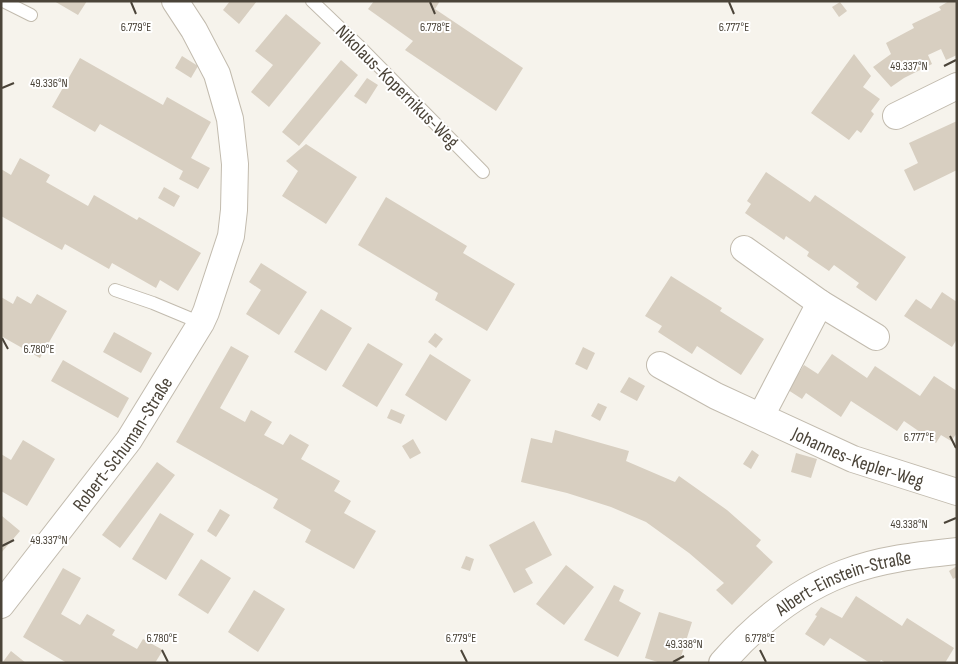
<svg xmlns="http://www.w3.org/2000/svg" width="958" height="664" viewBox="0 0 958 664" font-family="'Sofia Sans Condensed',sans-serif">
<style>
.building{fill:#d8cfc1}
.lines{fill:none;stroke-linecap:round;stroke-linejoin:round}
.lane-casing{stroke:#c2bbae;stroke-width:14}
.street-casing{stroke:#c2bbae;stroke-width:28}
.lane{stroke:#fff;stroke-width:12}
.street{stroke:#fff;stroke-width:26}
.ticks{fill:none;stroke:#4b4439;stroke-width:2}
.labels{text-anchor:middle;stroke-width:4;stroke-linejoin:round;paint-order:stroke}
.street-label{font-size:19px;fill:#4b4439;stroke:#fff}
.ticks-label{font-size:12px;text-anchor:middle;fill:#4b4439;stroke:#fff;stroke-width:4;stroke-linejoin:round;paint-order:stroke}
</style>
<rect width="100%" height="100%" fill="#f6f3ec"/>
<path class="building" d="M54,1H87L78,15Z
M230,1H257L239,24L223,10Z
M374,1H440L435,9L523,68L496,111L405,50L413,41L368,9Z
M949,1H957V55L946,60L941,49L928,55L932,64L904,78L891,87L873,67L891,54L886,43L914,28L912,24L941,10L939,7Z
M840,2L847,11L839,17L832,7Z
M286,14L321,43L269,107L251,92L273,65L255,51Z
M854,54L871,76L863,87L880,99L871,111L874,114L861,133L857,130L849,140L811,113Z
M182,56L198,66L191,78L175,68Z
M80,58L163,105L167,97L211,122L191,158L210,168L198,189L179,179L183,171L100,124L95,132L52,107Z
M341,60L358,75L299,146L282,132Z
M367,78L378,85L366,104L354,96Z
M957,121V170L914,191L904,170L918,163L909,143Z
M306,144L357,177L326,224L282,196L298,171L286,161Z
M20,158L50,175L46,182L88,206L94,195L137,220L139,217L201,253L178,291L160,280L156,288L112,263L109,269L65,244L62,250L1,216V169L11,175Z
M766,172L810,202L815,195L906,257L876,301L856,287L859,283L834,265L829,271L807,256L809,252L786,236L784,240L745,213L751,204L747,201Z
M164,187L180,196L174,207L158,198Z
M386,197L467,246L463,253L515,284L487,331L435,300L438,293L358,245Z
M261,263L307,292L279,335L246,314L261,290L249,282Z
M671,276L722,308L720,311L764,339L741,375L697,346L692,354L658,332L662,326L645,316Z
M942,292L957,302V339L952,347L904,316L916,299L931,309Z
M37,294L67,311L40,358L1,336V297L13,304L17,296L31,304Z
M321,309L352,328L326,371L294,352Z
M114,332L152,353L141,373L103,352Z
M435,333L443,339L436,348L428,342Z
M368,343L403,364L377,407L342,386Z
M231,346L249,356L220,408L245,422L251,410L272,422L264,435L283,445L290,434L309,445L301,459L340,481L334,491L351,501L344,513L376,531L354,569L305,542L311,530L273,508L278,499L176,442Z
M583,347L595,353L587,370L575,364Z
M430,354L471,380L446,421L405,395Z
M832,354L867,378L875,366L920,396L934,376L957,391V433L951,441L941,435L936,443L904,421L897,431L851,401L841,417L806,393L802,399L788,390L804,365L818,374Z
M63,360L129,398L118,418L51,381Z
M629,377L645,386L637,401L620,392Z
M598,403L607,407L600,421L591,416Z
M391,409L405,415L401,424L387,418Z
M555,430L629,451L626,461L675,482L679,476L727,510L761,540L756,546L773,562L732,605L716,590L724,583L689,553L646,522L611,507L567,493L521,482L531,438L552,443Z
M413,439L421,453L410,459L402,446Z
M23,440L55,459L27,506L1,491V454L11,460Z
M752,450L759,455L751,469L743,464Z
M796,453L817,459L811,478L791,472Z
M157,462L175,475L120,548L102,535Z
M220,509L230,515L216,537L207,531Z
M160,513L194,534L166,580L132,559Z
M2,516L20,531L1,553V517Z
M534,521L552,555L525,569L533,583L514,593L489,545Z
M466,556L474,559L470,571L461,568Z
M201,559L231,578L208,614L178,595Z
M566,565L594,587L564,625L536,604Z
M957,566V577L953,579L949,571Z
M63,568L81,578L61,614L80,625L87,614L115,630L112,635L137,649L143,639L163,650L155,663H67L23,637Z
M614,585L624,590L619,601L641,613L618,657L584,640Z
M254,590L285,609L258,652L228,632Z
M856,596L902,626L907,618L954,648L945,663H886L881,660L879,663H870L830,638L824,646L805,634L817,616L815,615L821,607L842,618Z
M659,612L692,622L679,663H661L645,658Z
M11,651L26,663H2Z"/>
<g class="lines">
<g class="lane-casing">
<path id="lane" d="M3,1L31,15
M312,1L358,45L483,172
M115,290L153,303L201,323"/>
</g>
<g class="street-casing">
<g id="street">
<path d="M896,116L957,86"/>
<path d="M744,249L820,303L876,337"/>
<path id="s1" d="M660,365L716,396L853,459L957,492"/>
<path d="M761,416L820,303"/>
<path id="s2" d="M1,605L129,440L201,323L206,312L231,236L234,210L235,164L230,119L217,74L194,30L175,1"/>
<path id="s3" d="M722,663C755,625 797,591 844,573C880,559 919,555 957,551"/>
</g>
</g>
<use href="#lane" class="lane"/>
<use href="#street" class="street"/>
</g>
<path class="ticks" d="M131,2L136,14M430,2L435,14M729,2L734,14M944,66L956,60M2,88L14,83M2,338L8,349M950,436L956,448M944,523L956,518M2,546L14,540M162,650L168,662M461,650L467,662M760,650L766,662M673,662L684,656"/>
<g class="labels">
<g class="street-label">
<text transform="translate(398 86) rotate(45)" y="7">Nikolaus-Kopernikus-Weg</text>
<text dy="7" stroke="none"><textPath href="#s2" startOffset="202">Robert-Schuman-Straße</textPath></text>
<text dy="7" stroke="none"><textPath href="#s1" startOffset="219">Johannes-Kepler-Weg</textPath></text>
<text dy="7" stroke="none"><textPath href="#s3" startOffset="149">Albert-Einstein-Straße</textPath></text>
</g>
</g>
<g class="ticks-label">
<text x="136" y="31">6.779°E</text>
<text x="435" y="31">6.778°E</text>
<text x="734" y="31">6.777°E</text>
<text x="909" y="70">49.337°N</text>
<text x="49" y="87">49.336°N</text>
<text x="39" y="353">6.780°E</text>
<text x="919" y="441">6.777°E</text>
<text x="909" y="528">49.338°N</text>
<text x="49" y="544">49.337°N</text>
<text x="162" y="642">6.780°E</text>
<text x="461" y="642">6.779°E</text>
<text x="760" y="642">6.778°E</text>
<text x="684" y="648">49.338°N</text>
</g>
<rect width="958" height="664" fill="none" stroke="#4b4439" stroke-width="5"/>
</svg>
